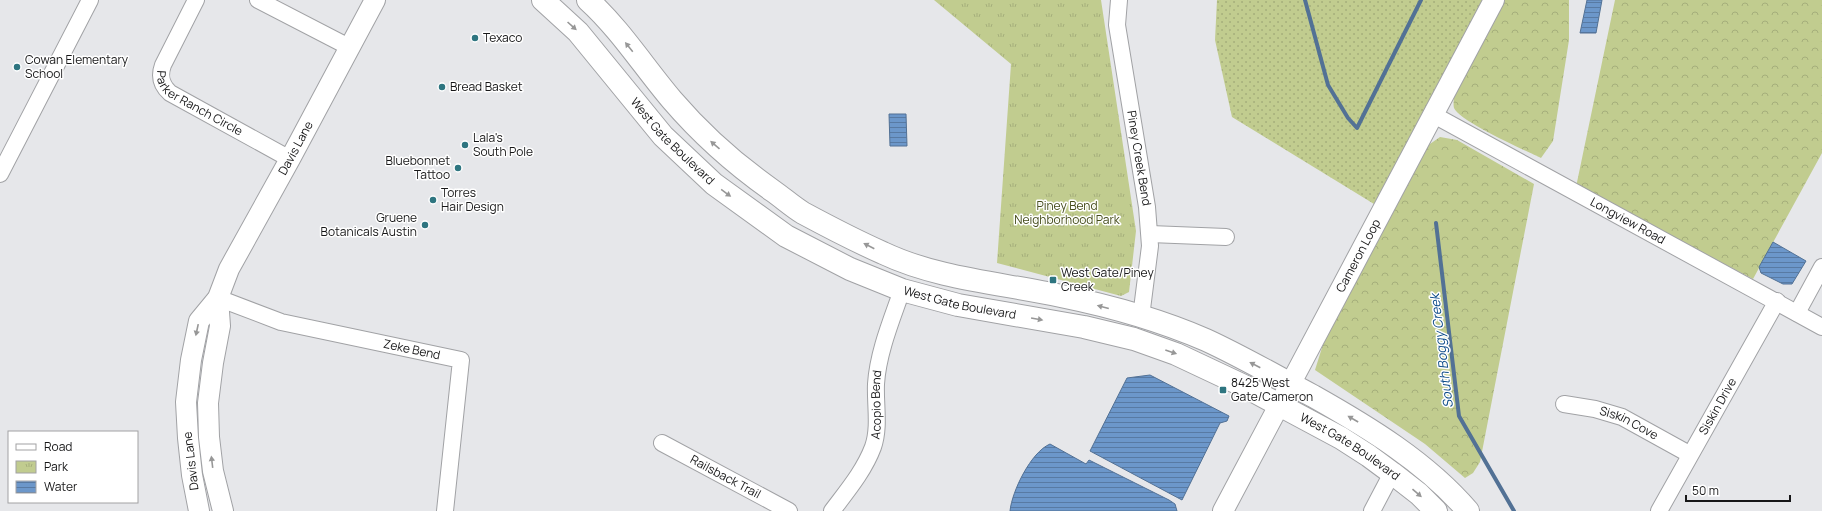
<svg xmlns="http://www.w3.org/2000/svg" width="1822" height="511" viewBox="0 0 1822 511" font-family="Manrope,sans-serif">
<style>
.grass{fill:url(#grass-dots)}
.forest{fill:url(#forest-crowns)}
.park{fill:url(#park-tufts)}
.water{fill:url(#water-rules);stroke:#527195}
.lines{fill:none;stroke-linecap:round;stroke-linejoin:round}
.stream{stroke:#527195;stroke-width:4}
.minor-casing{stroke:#a1a2a5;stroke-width:18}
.tertiary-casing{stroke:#a1a2a5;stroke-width:22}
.secondary-casing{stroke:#a1a2a5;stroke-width:24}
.minor{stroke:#fff;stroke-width:16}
.tertiary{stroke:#fff;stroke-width:20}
.secondary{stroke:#fff;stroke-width:22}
.oneway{fill:#979797}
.poi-dot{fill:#2e7580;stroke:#fff;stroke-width:1.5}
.labels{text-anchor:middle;stroke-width:3;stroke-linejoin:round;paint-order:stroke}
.poi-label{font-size:12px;fill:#171718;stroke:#fff;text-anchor:start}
.street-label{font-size:12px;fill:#171718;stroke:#fff}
.park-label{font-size:12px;fill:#454c1b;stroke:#fff}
.water-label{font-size:13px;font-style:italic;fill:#0c4b89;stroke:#fff}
</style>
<defs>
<pattern id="grass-dots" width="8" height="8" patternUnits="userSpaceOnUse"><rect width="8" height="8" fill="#c1cc8f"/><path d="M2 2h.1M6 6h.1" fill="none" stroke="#a5ae7b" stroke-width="1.8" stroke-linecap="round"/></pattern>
<pattern id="forest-crowns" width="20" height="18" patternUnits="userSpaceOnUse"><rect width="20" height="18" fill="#c1cc8f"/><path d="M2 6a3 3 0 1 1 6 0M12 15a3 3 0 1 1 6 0" fill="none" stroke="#a5ae7b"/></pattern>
<pattern id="park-tufts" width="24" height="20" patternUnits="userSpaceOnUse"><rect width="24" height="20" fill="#c1cc8f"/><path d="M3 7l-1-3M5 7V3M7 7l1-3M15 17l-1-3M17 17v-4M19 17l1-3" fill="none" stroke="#a5ae7b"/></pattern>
<pattern id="water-rules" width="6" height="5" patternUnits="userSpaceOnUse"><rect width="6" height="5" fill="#6c97ca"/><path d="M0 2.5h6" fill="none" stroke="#587aa3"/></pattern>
</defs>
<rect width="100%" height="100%" fill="#e6e7ea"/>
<path class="grass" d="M1217,0H1485L1374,204L1232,117L1215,40Z"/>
<path class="forest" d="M1504,0H1569V40L1553,141L1541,158C1526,151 1459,121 1454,108C1453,105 1454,99 1454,96Z
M1615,0H1822V153L1753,279L1576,187Z
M1440,137L1457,140L1534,184L1480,462L1473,473L1465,478L1425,444L1315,370L1325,338L1427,146Z"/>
<path class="park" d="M934,0H1101L1136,231L1129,292L1121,296L997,263L1011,64Z"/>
<path class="water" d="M1587,0H1602L1596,33H1580Z
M889,114H906L907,146H890Z
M1773,242L1806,261L1792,284H1783L1761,273L1759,267Z
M1150,375L1229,416L1227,421L1220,423L1182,500L1090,451L1127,378Z
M1050,444L1086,464L1089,460L1169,500L1175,504L1177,511H1010C1012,491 1031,452 1050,444Z"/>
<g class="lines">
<path class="stream" d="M1305,0L1328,85L1348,118L1357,128L1421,0
M1436,223L1459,416L1514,511"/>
<g class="minor-casing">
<g id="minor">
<path id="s1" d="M196,0L163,65C159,76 161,85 170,93L290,159"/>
<path d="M258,0L349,47"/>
<path id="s2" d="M1119,0L1117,25L1147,207L1150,246L1141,317"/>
<path id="s3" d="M1432,114L1822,327"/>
<path d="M0,174L90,0"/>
<path d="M1150,234L1226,237"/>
<path id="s4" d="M218,298L281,322L461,360L445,511"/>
<path d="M1797,313L1822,267"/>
<path id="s5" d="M1564,404L1595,409L1622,417L1689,454"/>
<path id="s6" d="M662,443L789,511"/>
<path id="s7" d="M832,511C847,491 864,471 873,447C880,427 875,404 876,384C878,352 892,319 902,290"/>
<path d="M1372,511L1392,473"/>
<path id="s8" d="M1659,511L1777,301"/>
</g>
</g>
<g class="tertiary-casing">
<g id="tertiary">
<path d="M218,298L220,326L213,363L208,403L209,437L213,471L223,511"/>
<path id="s9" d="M199,511L192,475L188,438L186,402L191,360L199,321L218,298L229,269L290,159L375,0"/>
<path id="s10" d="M1223,511L1494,0"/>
</g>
</g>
<g class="secondary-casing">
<g id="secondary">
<path id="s11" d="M543,0L578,32L663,136L714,184L786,236L850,269L902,290L958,305L1084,327L1134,339L1176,354L1244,386L1341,438L1369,456L1392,473L1419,494L1436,511"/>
<path d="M588,0C620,29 644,67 672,100C702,135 736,165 773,191C783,198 793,207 803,213C829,227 856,241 883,253C938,279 1001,283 1061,296C1110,306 1160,320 1206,340C1243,357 1277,377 1313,396C1368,427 1426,462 1468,511"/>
</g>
</g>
<use href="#minor" class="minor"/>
<use href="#tertiary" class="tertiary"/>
<use href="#secondary" class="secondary"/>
</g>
<defs><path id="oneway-solid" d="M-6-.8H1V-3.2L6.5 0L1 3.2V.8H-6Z"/></defs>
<g class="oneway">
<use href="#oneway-solid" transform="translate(572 26) rotate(42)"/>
<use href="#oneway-solid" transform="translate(629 47) rotate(-129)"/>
<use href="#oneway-solid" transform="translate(715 145) rotate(-139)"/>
<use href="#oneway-solid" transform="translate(726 193) rotate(36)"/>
<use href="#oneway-solid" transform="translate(869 246) rotate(-153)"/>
<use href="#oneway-solid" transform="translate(1103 307) rotate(-165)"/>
<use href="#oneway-solid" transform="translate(1037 319) rotate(10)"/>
<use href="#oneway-solid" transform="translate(197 330) rotate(102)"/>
<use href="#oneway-solid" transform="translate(1171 352) rotate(19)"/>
<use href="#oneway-solid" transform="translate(1255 365) rotate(-153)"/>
<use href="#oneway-solid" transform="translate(1353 419) rotate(-150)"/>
<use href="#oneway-solid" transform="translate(212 462) rotate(-97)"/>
<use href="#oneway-solid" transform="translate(1417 493) rotate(41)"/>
</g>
<g class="poi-dot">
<circle cx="475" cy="38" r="4"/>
<circle cx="17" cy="67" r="4"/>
<circle cx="442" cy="87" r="4"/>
<circle cx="465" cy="145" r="4"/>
<circle cx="458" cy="168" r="4"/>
<circle cx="433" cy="200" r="4"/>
<circle cx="425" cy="225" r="4"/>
<rect x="1049" y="276" width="8" height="8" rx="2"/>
<rect x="1219" y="386" width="8" height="8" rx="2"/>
</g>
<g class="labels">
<g class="poi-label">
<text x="483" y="42">Texaco</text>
<text x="25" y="64">Cowan Elementary<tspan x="25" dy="14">School</tspan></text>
<text x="450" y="91">Bread Basket</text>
<text x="473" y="142">Lala's<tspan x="473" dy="14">South Pole</tspan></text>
<text x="450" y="165" text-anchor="end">Bluebonnet<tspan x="450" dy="14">Tattoo</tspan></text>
<text x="441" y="197">Torres<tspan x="441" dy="14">Hair Design</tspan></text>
<text x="417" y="222" text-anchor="end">Gruene<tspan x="417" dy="14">Botanicals Austin</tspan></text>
<text x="1061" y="277">West Gate/Piney<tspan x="1061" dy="14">Creek</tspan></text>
<text x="1231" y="387">8425 West<tspan x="1231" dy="14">Gate/Cameron</tspan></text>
</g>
<g class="street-label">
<text dy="4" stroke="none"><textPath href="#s1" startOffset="132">Parker Ranch Circle</textPath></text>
<text dy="4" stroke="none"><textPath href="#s11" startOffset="192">West Gate Boulevard</textPath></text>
<text dy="4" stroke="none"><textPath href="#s9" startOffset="391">Davis Lane</textPath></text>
<text dy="4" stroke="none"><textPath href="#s2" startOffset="160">Piney Creek Bend</textPath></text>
<text dy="4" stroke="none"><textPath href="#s3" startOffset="223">Longview Road</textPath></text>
<text dy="4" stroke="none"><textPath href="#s10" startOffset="289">Cameron Loop</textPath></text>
<text dy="4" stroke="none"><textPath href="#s11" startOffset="528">West Gate Boulevard</textPath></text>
<text dy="4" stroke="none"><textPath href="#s4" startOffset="201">Zeke Bend</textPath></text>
<text dy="4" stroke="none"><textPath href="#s7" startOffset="119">Acopio Bend</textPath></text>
<text dy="4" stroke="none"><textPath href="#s8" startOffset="120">Siskin Drive</textPath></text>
<text dy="4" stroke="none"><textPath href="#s5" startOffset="68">Siskin Cove</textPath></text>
<text dy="4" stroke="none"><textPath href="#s11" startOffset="948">West Gate Boulevard</textPath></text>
<text transform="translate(191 461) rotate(-97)" y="4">Davis Lane</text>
<text dy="4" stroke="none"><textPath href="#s6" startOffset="72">Railsback Trail</textPath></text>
</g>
<g class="park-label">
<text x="1067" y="210">Piney Bend<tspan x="1067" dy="14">Neighborhood Park</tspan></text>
</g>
<g class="water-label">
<text transform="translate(1441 351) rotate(-97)" y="5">South Boggy Creek</text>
</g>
</g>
<rect x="8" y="431" width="130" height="72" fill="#ffffff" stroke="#a2a2a3"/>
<rect x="16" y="444" width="20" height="6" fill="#ffffff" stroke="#a2a2a3"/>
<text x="44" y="451" font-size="12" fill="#171718">Road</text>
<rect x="16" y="461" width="20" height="12" fill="url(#park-tufts)" stroke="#a2a2a3"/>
<text x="44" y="471" font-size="12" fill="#171718">Park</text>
<rect x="16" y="481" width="20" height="12" fill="url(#water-rules)" stroke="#a2a2a3"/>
<text x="44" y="491" font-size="12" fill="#171718">Water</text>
<path d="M1686 495v6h104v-6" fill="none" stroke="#171718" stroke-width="2"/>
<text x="1692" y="495" font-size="12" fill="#171718" stroke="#ffffff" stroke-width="3" paint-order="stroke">50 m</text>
</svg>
